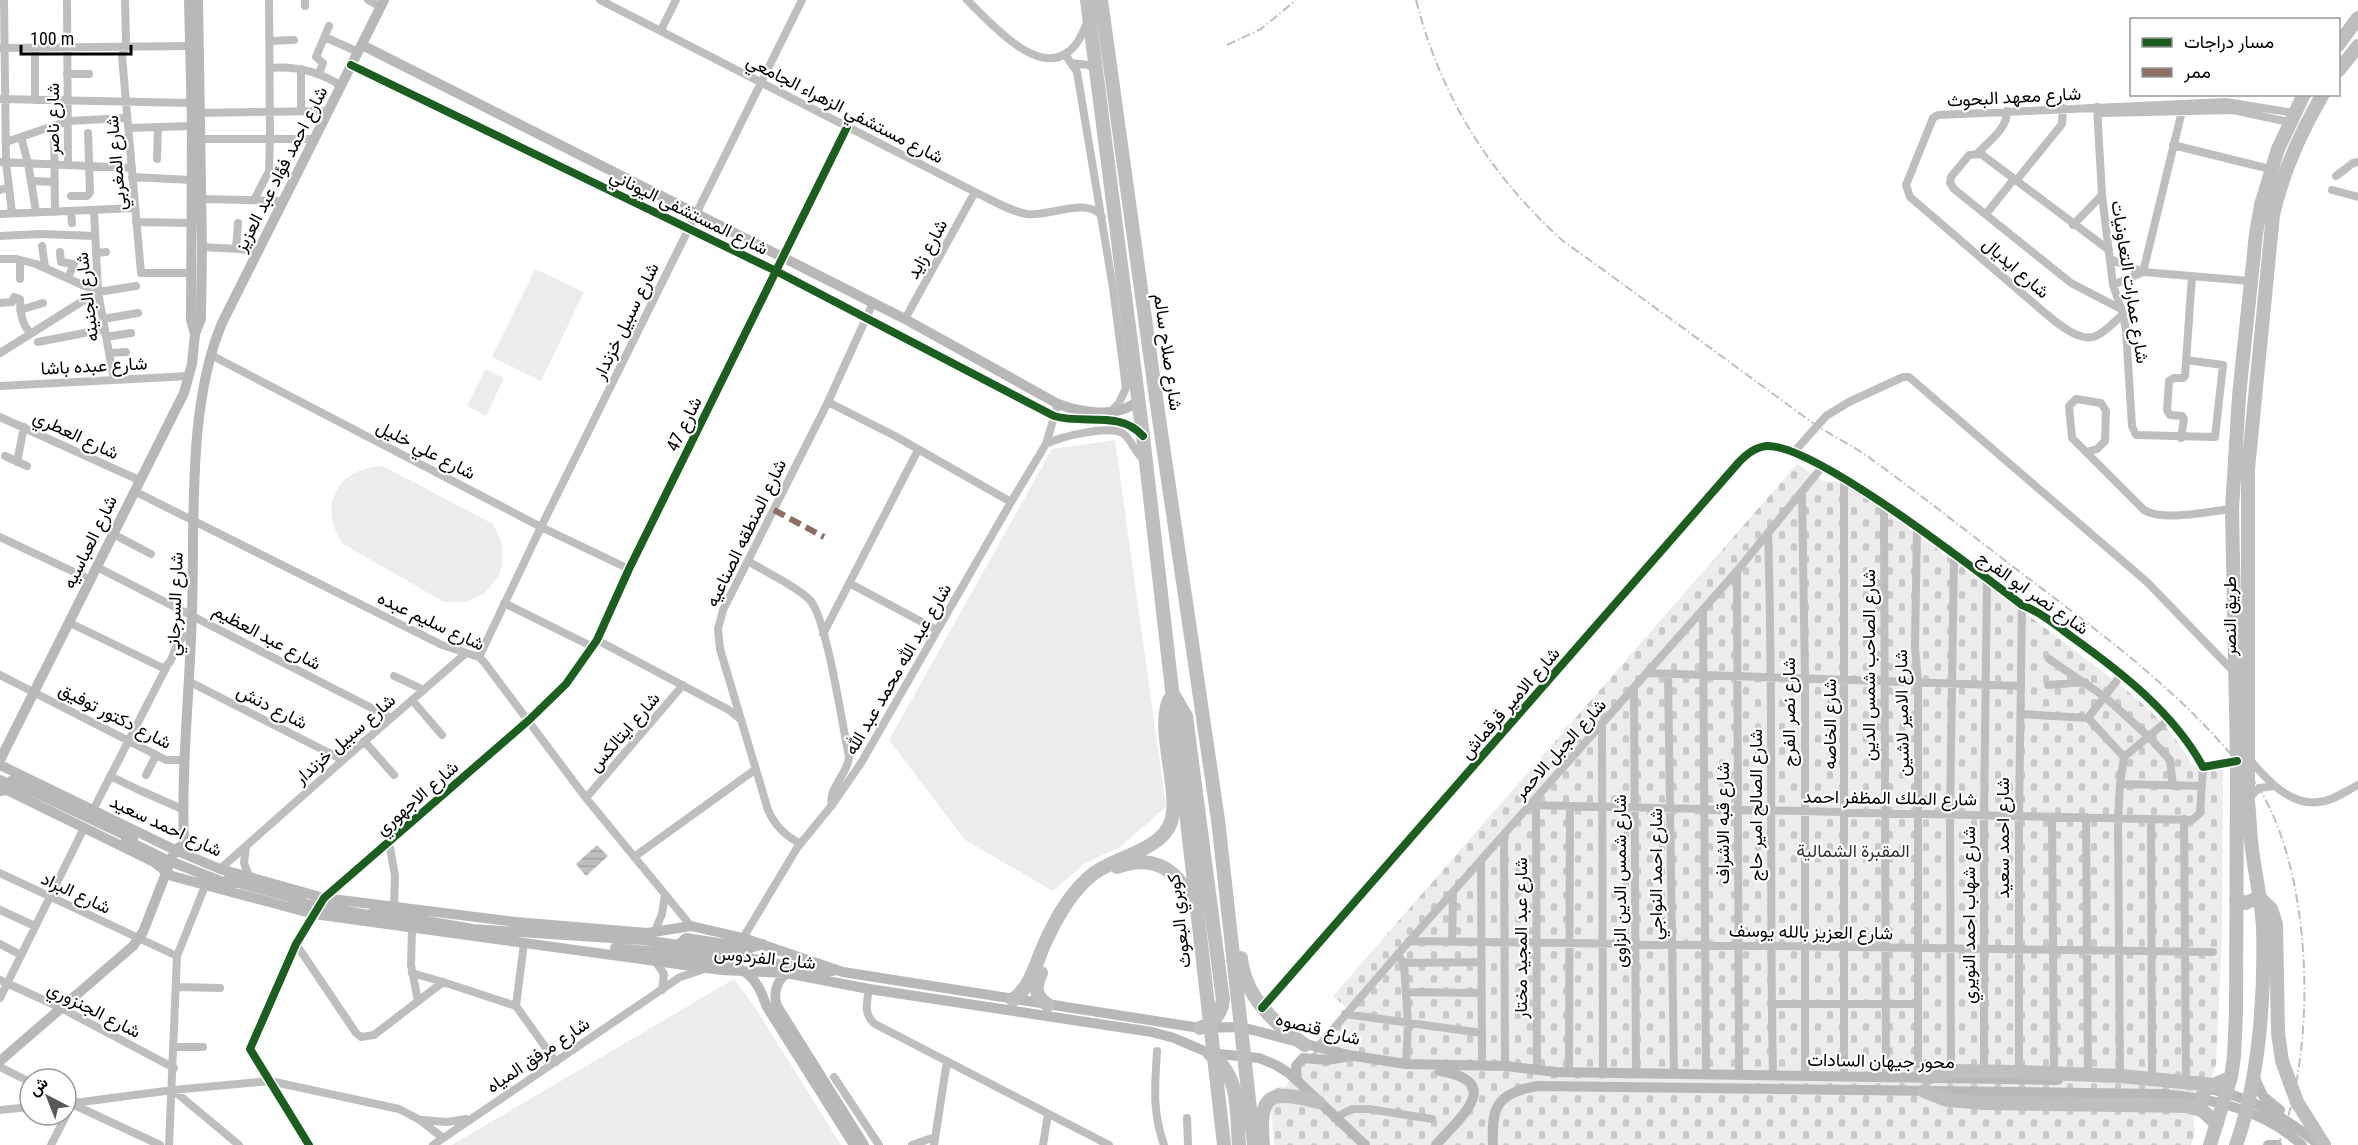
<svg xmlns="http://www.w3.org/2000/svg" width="2358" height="1145" viewBox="0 0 2358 1145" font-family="'Roboto Condensed',Vazirmatn,sans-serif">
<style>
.grass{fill:#ececec}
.cemetery{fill:url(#cemetery-stones)}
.water{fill:url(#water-rules)}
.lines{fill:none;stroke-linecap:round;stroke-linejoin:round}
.street{stroke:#bebebe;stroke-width:8}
.secondary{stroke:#b8b8b8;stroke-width:10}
.highway{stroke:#bebebe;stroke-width:14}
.rail{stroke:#bebebe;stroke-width:2;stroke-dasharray:9 3 1.5 3;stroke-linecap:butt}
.quiet{stroke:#8d6e63;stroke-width:6;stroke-dasharray:12 6;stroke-linecap:butt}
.cycleway-casing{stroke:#fff;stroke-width:11}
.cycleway{stroke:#1b5e20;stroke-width:8}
.labels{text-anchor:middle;stroke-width:4.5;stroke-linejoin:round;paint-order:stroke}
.street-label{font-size:18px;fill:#000;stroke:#fff}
.park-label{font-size:18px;fill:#333;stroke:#fff}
</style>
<defs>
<pattern id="cemetery-stones" width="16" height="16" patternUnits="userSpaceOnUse" patternTransform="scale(1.5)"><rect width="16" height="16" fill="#ececec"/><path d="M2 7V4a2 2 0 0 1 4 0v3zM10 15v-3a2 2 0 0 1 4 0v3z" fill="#c9c9c9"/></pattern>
<pattern id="water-rules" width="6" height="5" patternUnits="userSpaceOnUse" patternTransform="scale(1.5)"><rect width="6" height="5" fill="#bfbfbf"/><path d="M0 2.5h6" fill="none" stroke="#a2a2a2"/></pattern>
</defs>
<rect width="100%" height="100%" fill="#fff"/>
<path class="grass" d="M535,269L584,292L541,381L492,357Z
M485,369L504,378L486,416L467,406Z
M1115,440L1166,807L1120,847L1084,864L1053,891L965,840L889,740L1052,449Z
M383,466L493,524L502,543V565L499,575L485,593L466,602H444L343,544C317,507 337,467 383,466Z
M734,979L754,1006L841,1145H452Z"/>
<path class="cemetery" d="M1797,464L1823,481L1840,482L1858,492C1928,543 2000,593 2069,646C2114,681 2165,713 2192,765L2221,770L2223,773L2222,936L2216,1064L2211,1082L2193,1114L2195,1133L2191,1145H1274L1270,1095L1276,1088L1285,1087L1348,1009L1333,996Z"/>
<path class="water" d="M597,845L608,856L586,876L576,864Z"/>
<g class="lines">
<path class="street" d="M4,0L6,162L12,213
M67,0L68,165
M125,0L126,43L122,56L141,273H191
M305,0V6
M368,0L381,7
M600,0L975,192C992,200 1009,211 1027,214C1048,217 1089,196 1102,217
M967,0C988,20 1036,77 1068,52C1078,45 1083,32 1088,21
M661,30L676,0
M325,37L358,52
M270,41L294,40
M1,48L190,46
M35,48V100
M1065,54L1077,72L1113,288L1126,388L1119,403L1110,412
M1071,63L1088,65L1095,69
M270,68C296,66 319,71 341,86
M67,74H89
M319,74L323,63L316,57L329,26
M1,99L191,103
M2097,107L2102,195L2113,285L2123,314L2126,330L2132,426L2136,435L2215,437L2223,365L2186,360
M2094,109L2102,113L2233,110L2289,122
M301,110V69
M196,113L328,111
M54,126L55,212
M128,128L192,126
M21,137L28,163L36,212
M201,139H314
M6,142L68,121L127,118
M2173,145L2270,169
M1978,153C1988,142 2008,128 2007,111
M157,159L158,127
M0,162L132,168
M2336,176L2353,163L2358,162
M132,177L191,180
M31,181L55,182
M2016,181L2062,124L2063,108
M0,190L9,187
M2332,190L2358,197
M71,196H87L90,192L88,133
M202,199L283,201
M254,200L269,171L270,138L269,0
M94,210L98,292L114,380
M71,211L72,223
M0,214L135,208
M1986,214L2014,179
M136,222L191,223
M2073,225L2102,195
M0,236L40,234L95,236
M42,246L45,267
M202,247L258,250
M236,249L238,223
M2109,250L1981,154L1969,155L1951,177L1950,183L1954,189L2071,283L2121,309
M60,252L61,262L74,264L68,278
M96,253L106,252
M0,259H17L36,264L98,292L136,286
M2110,259L2143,272L2250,281
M2143,272L2182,111
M20,279V260
M2113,285L2143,272
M14,297L20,299C20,310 22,326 31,333
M0,303L12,302
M20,310L43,303
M2123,314C2115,321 2106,332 2096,336C2080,343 2057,323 2045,313L1910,197L1906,185L1933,118L1938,115L2226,102L2294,113
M103,319L138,313
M905,319L975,192
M106,337L131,333
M38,342L105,329
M0,353L97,292
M109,353L126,352
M211,355L541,527L629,569
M0,386L189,376
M828,402L895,436L1011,502
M0,417L139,480
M2181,438L2184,419L2182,416L2170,415L2167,410L2169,381L2174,378H2183L2185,376L2192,276
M1046,444C1060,437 1113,423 1125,435C1133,443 1136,454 1145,461
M1794,452L1826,416L1849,402L1903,377H1909L2147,582L2235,673
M2086,452L2097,449L2105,441L2106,411L2101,403L2076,399L2069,406L2072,438L2144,510C2163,522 2210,511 2232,509
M5,456L27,466
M17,462L24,427
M134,491L442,645L479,657L484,662L586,798L691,926
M1802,493L1805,679V1076
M1884,505L1886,1077
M1917,528L1915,647L1918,682V1078
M113,534L151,554
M1768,534C1774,715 1769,895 1773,1076
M0,537L91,580
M748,561C764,571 798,587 810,600C827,619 842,725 849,756C849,773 827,789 832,805
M97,567L391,718
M1737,571L1739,1075
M849,583L937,630
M504,603L593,647
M1703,611L1706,1075
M70,623L163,668C177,662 172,636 191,635
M823,634L918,450
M597,640L729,710L740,719
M479,657L541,527L802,0
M2049,659L2105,697L2149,737L2170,760L2173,786
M1647,673L2021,686
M1668,674L1674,1074
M0,675L166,760H184
M394,676L424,690
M188,681L343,760
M2048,685L2085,682
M1634,688L1636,1073
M412,700L442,735
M2021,714L2088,718L2124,757L2120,784L2118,818L2120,1076
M2088,718L2121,675
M1602,725L1603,1073
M364,741L394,775
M2124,757L2168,720
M2250,760C2267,780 2290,806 2319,802C2333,801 2346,791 2358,785
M146,775L156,755
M110,776L139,790L182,809
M2120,784L2202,786
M2250,797L2259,788L2275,786
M586,798L683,685
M1530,805L2192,820L2200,813L2203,767
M1536,806L1537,1070
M93,810L166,668
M2052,817L2054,1073
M2086,817L2088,1074
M2151,819L2152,1078
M2184,819L2186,1081
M1504,836L1505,1066
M389,842L395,876L394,907
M800,843C785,836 775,826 768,810L720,649L718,629L723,610L828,402L873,303
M246,846L244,863L250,879
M634,857L756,769
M1481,862L1482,1065
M220,869L343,760L465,654
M0,873L177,956
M323,900L529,720L566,684L597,640L629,569L847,127
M0,910L35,926
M412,928L411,965L418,1001
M654,933L662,914L665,895
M743,938L797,848L832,805L861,763L1011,502L1046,444L1058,404
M1409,941L2213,952
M1452,942L1453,893
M0,944L21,955
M296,944L356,1033L361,1037L374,1035L443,982L516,1006
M1397,955L1404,963L1408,1024L1406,1064
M655,961L664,974L662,990
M1404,963L1482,962
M412,973L443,982
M0,980L61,1008L174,1068
M176,987L220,988
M869,989C867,1003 863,1014 875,1024L1109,1145
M1406,992L1482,993
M0,998L84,828
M1772,1004H1918
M516,1006L556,1062
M516,1006L524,943
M1262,1008L1739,462C1747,454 1755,447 1767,446C1815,444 1977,571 2022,605C2040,612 2056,625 2072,637C2121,672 2174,713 2203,767L2237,761
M1345,1014L1482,1033
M174,1047H203
M1317,1048L1397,955L1737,571L1822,467
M1157,1051C1155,1086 1152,1111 1164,1145
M0,1067L30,1082
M1569,1072L1570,806
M1951,1072L1950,814L1954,556
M1984,1072V815L1987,579
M2019,1072V816L2022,605
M834,1077L879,1145
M1844,1077V479
M173,1090L239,1145
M66,1104L173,1090L270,1081L399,1109L420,1120L443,1138
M72,1104L160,1145
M0,1110L30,1107
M1187,1118L1188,1145
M1334,1118L1352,1109H1369L1432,1119
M422,1120L447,1122L466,1119
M51,1145L72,1104
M169,1145L177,956L205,886
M309,1145L250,1049L296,944L317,910
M433,1145L680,977L702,970
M912,1145L935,1137
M934,1145L947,1061
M1043,1145L1048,1114"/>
<path class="secondary" d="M362,45L905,319L1058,404C1082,413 1118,419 1139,400
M351,65L776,271L1054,416C1084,425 1120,410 1143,436
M195,334L201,319L202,247L198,0
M0,760L184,393L192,364L195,334L191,320L192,126L189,0
M0,765L175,850L220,869L324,898L516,922L647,933L691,926L743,938L843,972L1200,1028L1238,1027L1253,1030L1348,1055L1406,1064L1505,1066L1556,1072L2058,1080
M0,780L17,788
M11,781L133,839
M0,791L7,790L154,862L172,876L314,914L721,970L786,973L869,989L1152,1032L1174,1038L1209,1053L1259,1058L1276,1065L1290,1074L1365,1145
M126,840L167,860L233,886
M227,880L301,900
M294,902L380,917
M373,912L473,929L642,940L687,946L809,970L833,971
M676,947L686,938L750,948L763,944
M615,948C650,952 723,954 749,975C759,984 762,995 767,1007L854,1145
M786,973C776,983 773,993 777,1006L864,1145
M0,1061L133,946L143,932L175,850L184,844C181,766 190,689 192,612C195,522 187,406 222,323L384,0
M2254,1076L2263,1096L2280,1110
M1297,1080L1296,1066L1303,1058L1327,1060L1345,1057
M2205,1088C2248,1096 2286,1117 2319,1145
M1436,1145C1459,1118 1506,1082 1440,1071
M1493,1145C1491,1107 1497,1093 1537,1086L2162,1094C2213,1098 2263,1110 2302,1145
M2268,1145H2277"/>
<path class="highway" d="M1087,0L1143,436L1224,1145
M1101,0L1157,405L1218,820L1254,1145
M2338,45L2358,18
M2338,71L2358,46
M1173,694L1186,716L1223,1000C1221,1014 1214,1023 1200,1028
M1117,867C1153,854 1175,868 1192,900
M2236,899L2246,903L2259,897L2271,909L2276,924L2278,1033L2282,1061L2297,1102L2324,1145
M1241,958C1245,997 1274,1023 1305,1045
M1041,973C1035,986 1034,996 1048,1005
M1013,1000C1031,986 1035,965 1044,945C1055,920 1071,891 1093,874C1115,857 1162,850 1171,822C1181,789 1156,733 1169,700
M1210,1054C1241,1076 1236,1110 1239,1145
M1927,1078L1954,1071L2019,1072L2120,1076L2214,1085L2231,1077
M1924,1091L1947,1100L1984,1103L2189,1106L2203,1111L2217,1124
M2194,1108C2204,1102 2207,1093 2200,1083
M1263,1145C1258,1093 1270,1089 1318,1102
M2210,1145L2231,1077L2234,1057L2236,1012L2237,761L2232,509L2239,396L2256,234L2261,205L2278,149L2304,94
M2236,1145C2259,1081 2265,996 2263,928C2262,904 2256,879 2253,856C2250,838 2250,819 2248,801V469L2273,215C2283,171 2300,133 2323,94"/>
<path class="rail" d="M1416,0C1441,97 1489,174 1563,241C1647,301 1729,362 1813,423C1830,435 1850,444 1867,456C1921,495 1974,537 2028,578C2098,631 2170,684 2228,751C2239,763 2252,776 2260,790C2313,877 2318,1052 2278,1145
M1227,45L1261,29L1296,0"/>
<path class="quiet" d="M774,510L824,537"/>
<g class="cycleway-casing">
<path id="cycleway" d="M351,65L776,271L1054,416C1084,425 1120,410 1143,436
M1262,1008L1739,462C1747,454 1755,447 1767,446C1815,444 1977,571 2022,605C2040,612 2056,625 2072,637C2121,672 2174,713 2203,767L2237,761
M309,1145L250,1049L296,944L324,898L529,720L566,684L597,640L629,569L847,127"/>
</g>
<use href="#cycleway" class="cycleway"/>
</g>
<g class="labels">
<g class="street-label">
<text transform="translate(2014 97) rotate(-3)" y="6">شارع معهد البحوث</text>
<text transform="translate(845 109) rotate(27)" y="6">شارع مستشفي الزهراء الجامعي</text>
<text transform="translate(53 119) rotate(-90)" y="6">شارع ناصر</text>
<text transform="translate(116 163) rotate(-95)" y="6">شارع المغربي</text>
<text transform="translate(281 169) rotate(-63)" y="6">شارع احمد فؤاد عبد العزيز</text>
<text transform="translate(689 212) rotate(26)" y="6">شارع المستشفى اليوناني</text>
<text transform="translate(927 249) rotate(-61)" y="6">شارع زايد</text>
<text transform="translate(2016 268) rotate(41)" y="6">شارع ايديال</text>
<text transform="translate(2130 282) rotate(81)" y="6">شارع عمارات التعاونيات</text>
<text transform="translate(87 297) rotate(-97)" y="6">شارع الجنينه</text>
<text transform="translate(626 321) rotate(-64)" y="6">شارع سبيل خزندار</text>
<text transform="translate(1168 352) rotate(82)" y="6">شارع صلاح سالم</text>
<text transform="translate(94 366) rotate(-3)" y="6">شارع عبده باشا</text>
<text transform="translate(684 424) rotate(-64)" y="6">شارع 47</text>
<text transform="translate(76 435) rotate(25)" y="6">شارع العطري</text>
<text transform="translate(426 450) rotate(27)" y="6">شارع علي خليل</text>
<text transform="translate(746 533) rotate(-64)" y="6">شارع المنطقه الصناعيه</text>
<text transform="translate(90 542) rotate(-64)" y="6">شارع العباسيه</text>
<text transform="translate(2033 593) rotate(35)" y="6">شارع نصر ابو الفرج</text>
<text transform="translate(175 604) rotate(-88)" y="6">شارع السرجاني</text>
<text transform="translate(2230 616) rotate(-90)" y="6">طريق النصر</text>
<text transform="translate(431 621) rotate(25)" y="6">شارع سليم عبده</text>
<text transform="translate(267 637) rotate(28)" y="6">شارع عبد العظيم</text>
<text transform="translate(1869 665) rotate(-90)" y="6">شارع الصاحب شمس الدين</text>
<text transform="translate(898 669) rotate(-60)" y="6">شارع عبد الله محمد عبد الله</text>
<text transform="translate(1510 703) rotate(-49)" y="6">شارع الامير قرقماش</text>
<text transform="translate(272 707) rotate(27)" y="6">شارع دنش</text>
<text transform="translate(1789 712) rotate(-90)" y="6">شارع نصر الفرج</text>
<text transform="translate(1902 713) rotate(-91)" y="6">شارع الامير لاشين</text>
<text transform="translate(115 716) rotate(27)" y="6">شارع دكتور توفيق</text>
<text transform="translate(1830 724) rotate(-90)" y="6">شارع الخاصه</text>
<text transform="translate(624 732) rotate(-49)" y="6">شارع ايتالكس</text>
<text transform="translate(345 739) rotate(-41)" y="6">شارع سبيل خزندار</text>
<text transform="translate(1560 749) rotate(-48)" y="6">شارع الجبل الاحمر</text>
<text transform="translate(417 798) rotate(-41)" y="6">شارع الاجهوري</text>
<text transform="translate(1890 798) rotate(1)" y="6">شارع الملك المظفر احمد</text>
<text transform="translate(1756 805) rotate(-90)" y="6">شارع الصالح امير حاج</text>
<text transform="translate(1723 823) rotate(-90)" y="6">شارع قبه الاشراف</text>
<text transform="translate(166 826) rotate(25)" y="6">شارع احمد سعيد</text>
<text transform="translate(2003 838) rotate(-90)" y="6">شارع احمد سعيد</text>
<text transform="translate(1656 874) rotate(-90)" y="6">شارع احمد النواجي</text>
<text transform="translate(1620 881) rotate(-90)" y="6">شارع شمس الدين الزاوى</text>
<text transform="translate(76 893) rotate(25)" y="6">شارع البراد</text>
<text transform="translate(1969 915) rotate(-90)" y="6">شارع شهاب احمد النويري</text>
<text transform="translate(1179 921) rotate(-97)" y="6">كوبري البعوث</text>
<text transform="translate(1811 932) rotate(1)" y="6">شارع العزيز بالله يوسف</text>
<text transform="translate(1521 938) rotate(-90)" y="6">شارع عبد المجيد مختار</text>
<text transform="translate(765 958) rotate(6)" y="6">شارع الفردوس</text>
<text transform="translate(94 1010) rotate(27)" y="6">شارع الجنزوري</text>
<text transform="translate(1318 1029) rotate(14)" y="6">شارع قنصوه</text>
<text transform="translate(538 1055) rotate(-34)" y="6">شارع مرفق المياه</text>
<text transform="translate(1881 1061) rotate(1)" y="6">محور جيهان السادات</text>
</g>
<g class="park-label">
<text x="1853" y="857">المقبرة الشمالية</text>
</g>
</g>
<rect x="2130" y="18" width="210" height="78" fill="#ffffff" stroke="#999999" stroke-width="1.5"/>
<rect x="2142" y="38" width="30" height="9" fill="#1b5e20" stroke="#999999" stroke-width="1.5"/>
<text x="2184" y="48" font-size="18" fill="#000000">مسار دراجات</text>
<rect x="2142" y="68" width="30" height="9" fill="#8d6e63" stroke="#999999" stroke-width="1.5"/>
<text x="2184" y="78" font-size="18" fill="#000000">ممر</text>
<g transform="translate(48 1097) rotate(318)"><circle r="28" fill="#ffffff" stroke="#999999" stroke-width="1.5"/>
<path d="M0-4.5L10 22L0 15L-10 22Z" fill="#595959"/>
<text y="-9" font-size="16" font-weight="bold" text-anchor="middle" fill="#000000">ش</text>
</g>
<path d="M21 45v9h110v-9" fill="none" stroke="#000000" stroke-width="3"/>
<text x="30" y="45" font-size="18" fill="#000000" stroke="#ffffff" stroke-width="4.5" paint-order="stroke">100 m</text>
</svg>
